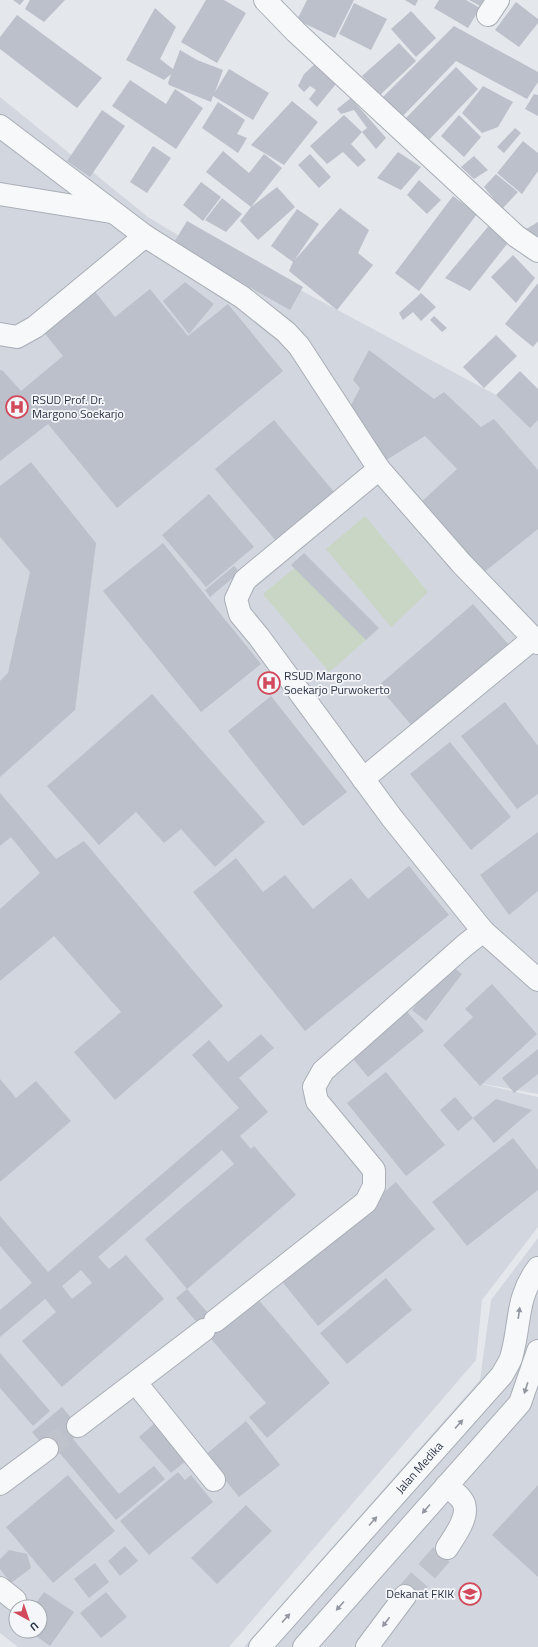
<svg xmlns="http://www.w3.org/2000/svg" width="538" height="1647" viewBox="0 0 538 1647" font-family="'Titillium Web',sans-serif">
<style>
.built{fill:#d2d6de;fill-rule:evenodd}
.green{fill:#c9d6c5}
.building{fill:#bbc0ca;fill-rule:evenodd}
.lines{fill:none;stroke-linecap:round;stroke-linejoin:round}
.minor-tunnel{stroke:#bfc3cb;stroke-width:22;stroke-dasharray:22 11;stroke-linecap:butt}
.minor-casing{stroke:#a9aeb7;stroke-width:24}
.minor{stroke:#f7f8fa;stroke-width:22}
.oneway{fill:#9196a0}
.labels{text-anchor:middle;stroke-width:3.5;stroke-linejoin:round;paint-order:stroke}
.poi-label{font-size:12px;fill:#2b3445;stroke:#f4f6f9;text-anchor:start}
.street-label{font-size:12px;fill:#2b3445;stroke:#f4f6f9}
</style>
<rect width="100%" height="100%" fill="#e4e7ec"/>
<path class="built" d="M0,97L148,217L209,254L263,270L496,395L538,419V1094L468,1081L538,1097V1227L482,1300L476,1360L229,1647H18L0,1633ZM16,1607H40V1631H16Z
M538,1238V1647H244L480,1380L491,1300Z"/>
<path class="green" d="M365,516L428,592L391,627L326,549Z
M303,561L366,640L329,672L263,594Z"/>
<path class="building" d="M13,0H24L20,5Z
M30,0H65L44,22L25,9Z
M206,0H224L246,13L217,63L181,42Z
M307,0H354L335,38L297,20Z
M405,0H418L415,6Z
M439,0H466L480,8L468,28L434,8Z
M469,0H486L482,7Z
M516,2L538,19V23L519,47L495,30Z
M354,3L387,19L371,50L339,34Z
M155,8L176,27L160,59L173,69L180,50L197,60L223,70L215,92L229,69L269,93L253,120L213,96L211,102L169,85L168,83L171,74L164,80L126,60Z
M411,11L436,38L416,57L391,29Z
M17,15L102,78L77,108L0,49V37Z
M454,26L538,72V82L527,99L456,61L401,118L381,99Z
M399,43L416,61L380,95L362,76Z
M316,63L336,84L317,107L309,99L316,90L310,86L304,92L298,86L304,74Z
M456,67L478,89L427,142L404,120Z
M130,80L166,104L175,89L203,108L176,149L112,106Z
M483,86L513,102L498,127L482,133L462,113Z
M534,94L538,95V116L525,109Z
M351,98L386,138L376,149L362,132L367,128L354,110L341,114L337,109Z
M292,101L318,122L284,165L251,145Z
M218,102L245,120L237,134L247,138L238,153L202,128Z
M102,110L125,126L90,177L67,161Z
M344,115L362,132L351,144L366,160L358,167L343,152L327,164L310,146Z
M459,115L481,137L464,157L441,136Z
M515,128L521,133L504,153L497,147Z
M523,141L538,153V171L522,194L497,173Z
M153,146L171,158L147,193L130,182Z
M223,151L249,173L264,154L282,168L251,207L206,172Z
M398,152L421,167L401,190L377,178Z
M310,154L331,177L319,188L298,165Z
M474,156L488,170L474,179L461,167Z
M496,174L518,192L502,209L484,187Z
M419,180L441,200L427,214L407,195Z
M201,182L221,197L203,221L183,205Z
M277,187L295,207L258,240L240,221L251,207Z
M453,196L477,214L419,291L395,273Z
M222,198L242,214L226,232L205,220Z
M340,208L369,230L358,253L373,265L337,310L289,271L293,262L271,246L297,209L319,224L294,261Z
M187,221L303,287L290,310L173,244Z
M492,222L511,239L470,291L445,278Z
M538,222V243L516,235Z
M513,255L535,278L516,303L491,277Z
M185,282L214,304L189,334L163,301Z
M538,283V341L533,347L505,324Z
M93,289L115,317L150,289L188,336L228,304L283,371L117,508L48,424L0,461V370L3,371L21,391L63,356L42,330Z
M421,293L436,307L421,321L413,312L403,320L399,313Z
M434,316L447,328L442,332L430,320Z
M496,335L517,356L484,388L463,367Z
M369,350L434,399L444,392L481,427L494,419L538,470V529L478,577L418,505L457,469L425,436L383,462L346,415L360,388L353,380Z
M520,371L538,389V420L530,428L496,395Z
M274,420L334,492L276,541L215,469Z
M31,462L96,543L75,710L0,777V681L8,673L30,572L0,537V486Z
M209,494L254,547L206,587L162,535Z
M163,543L261,664L201,712L103,591Z
M304,553L379,628L366,640L291,565Z
M234,566L240,572L210,597L205,590Z
M473,604L509,645L413,727L378,686Z
M152,694L265,822L215,867L181,829L164,843L136,812L99,845L47,786Z
M271,696L347,792L303,826L228,731Z
M505,702L538,746V794L517,809L461,736Z
M450,742L511,817L471,850L410,774Z
M0,793L56,859L84,841L223,1006L115,1100L74,1052L121,1012L54,936L0,981V909L40,873L11,837L0,846Z
M538,832V891L509,915L480,875Z
M236,858L263,892L285,875L313,909L351,878L368,899L409,866L449,915L305,1031L193,892Z
M448,963L462,974L426,1021L412,1010Z
M492,984L537,1034L480,1086L443,1045L473,1017L465,1009Z
M404,1008L424,1031L368,1077L349,1054Z
M261,1034L274,1048L239,1078L268,1112L240,1136L251,1149L254,1146L296,1195L187,1289L145,1239L234,1164L222,1150L98,1257L109,1269L126,1255L164,1299L62,1387L22,1341L56,1312L45,1299L0,1337V1310L32,1283L0,1246V1216L48,1272L239,1108L192,1055L209,1040L228,1062ZM81,1270L92,1283L72,1299L62,1286Z
M538,1049V1074L514,1093L502,1078Z
M386,1072L445,1145L406,1176L347,1103Z
M0,1079L16,1098L36,1081L71,1121L0,1182Z
M455,1097L473,1118L458,1131L440,1110Z
M496,1099L532,1110L494,1143L473,1118Z
M513,1138L538,1170V1190L467,1246L432,1202Z
M396,1182L435,1229L318,1326L280,1279Z
M386,1278L412,1310L347,1364L320,1333Z
M187,1289L222,1329L258,1299L330,1383L267,1438L249,1417L266,1403L176,1298Z
M0,1353L50,1411L33,1426L0,1388Z
M62,1407L82,1431L73,1439L119,1494L154,1466L165,1479L116,1520L58,1451L52,1456L32,1432Z
M246,1421L280,1465L239,1497L205,1455Z
M155,1423L187,1460L171,1473L139,1437Z
M178,1472L185,1480L191,1475L213,1502L149,1555L120,1521Z
M68,1475L115,1531L53,1583L6,1527Z
M538,1485V1577L492,1535Z
M246,1505L272,1531L217,1584L191,1558Z
M125,1546L138,1561L120,1576L108,1561Z
M9,1550L27,1554L31,1568L11,1583L0,1569V1559Z
M95,1563L109,1582L89,1598L74,1579Z
M44,1592L74,1612L50,1646L29,1631H40V1607H33Z
M106,1592L127,1617L101,1638L80,1613Z"/>
<g class="lines">
<path class="minor-tunnel" d="M47,1449L78,1426
M405,1596L447,1548"/>
<g class="minor-casing">
<g id="minor">
<path d="M265,0L296,32L516,236L538,251"/>
<path d="M488,15L498,0"/>
<path d="M0,126L145,236L242,297L286,332L299,346L379,469L462,564L538,643"/>
<path d="M0,194L111,212"/>
<path d="M0,334L17,337L35,327L145,236"/>
<path d="M363,779L534,638"/>
<path d="M483,931L538,980"/>
<path d="M215,1321L366,1202L374,1186V1170L317,1101L314,1087L323,1071L464,946L483,931L392,818L259,637L240,614L236,599L245,580L379,469"/>
<path d="M136,1383L214,1480"/>
<path d="M78,1426L204,1330"/>
<path d="M0,1484L47,1449"/>
<path d="M446,1486C452,1490 458,1494 462,1500C472,1514 454,1537 447,1548"/>
<path d="M0,1588L15,1600"/>
<path id="s1" d="M260,1647L502,1375C505,1369 509,1364 511,1358C521,1325 515,1298 538,1268"/>
<path d="M304,1647L520,1403L538,1351"/>
<path d="M367,1647L405,1596"/>
</g>
</g>
<use href="#minor" class="minor"/>
</g>
<defs><path id="oneway-solid" d="M-6-.8H1V-3.2L6.5 0L1 3.2V.8H-6Z"/></defs>
<g class="oneway">
<use href="#oneway-solid" transform="translate(519 1313) rotate(-82)"/>
<use href="#oneway-solid" transform="translate(526 1388) rotate(108)"/>
<use href="#oneway-solid" transform="translate(459 1424) rotate(-48)"/>
<use href="#oneway-solid" transform="translate(426 1509) rotate(131)"/>
<use href="#oneway-solid" transform="translate(373 1521) rotate(-48)"/>
<use href="#oneway-solid" transform="translate(340 1606) rotate(131)"/>
<use href="#oneway-solid" transform="translate(286 1618) rotate(-48)"/>
<use href="#oneway-solid" transform="translate(386 1622) rotate(127)"/>
</g>
<defs>
<g id="hospital-ring" transform="scale(1.15)"><circle r="9.5" fill="#f4f6f9" stroke="#d1495b" stroke-width="1.5"/><path d="M-5-5h3v3.5h4V-5h3V5h-3V1.5h-4V5h-3Z" fill="#d1495b"/></g>
<g id="university-ring" transform="scale(1.15)"><circle r="9.5" fill="#f4f6f9" stroke="#d1495b" stroke-width="1.5"/><path d="M0-5L7-2L0 1L-7-2ZM-4 1L0 2.5L4 1V4Q0 6-4 4Z" fill="#d1495b"/></g>
</defs>
<g fill-rule="evenodd">
<use href="#hospital-ring" x="17" y="407"/>
<use href="#hospital-ring" x="269" y="683"/>
<use href="#university-ring" x="470" y="1594"/>
</g>
<g class="labels">
<g class="poi-label">
<text x="32" y="404">RSUD Prof. Dr.<tspan x="32" dy="14">Margono Soekarjo</tspan></text>
<text x="284" y="680">RSUD Margono<tspan x="284" dy="14">Soekarjo Purwokerto</tspan></text>
<text x="454" y="1598" text-anchor="end">Dekanat FKIK</text>
</g>
<g class="street-label">
<text dy="4" stroke="none"><textPath href="#s1" startOffset="240">Jalan Medika</textPath></text>
</g>
</g>
<g transform="translate(28 1619) rotate(140)"><circle r="19" fill="#f4f6f9" stroke="#a4a8b1"/>
<path d="M0-3L7 15L0 10L-7 15Z" fill="#d1495b"/>
<text y="-6" font-size="11" font-weight="bold" text-anchor="middle" fill="#2b3445">U</text>
</g>
</svg>
